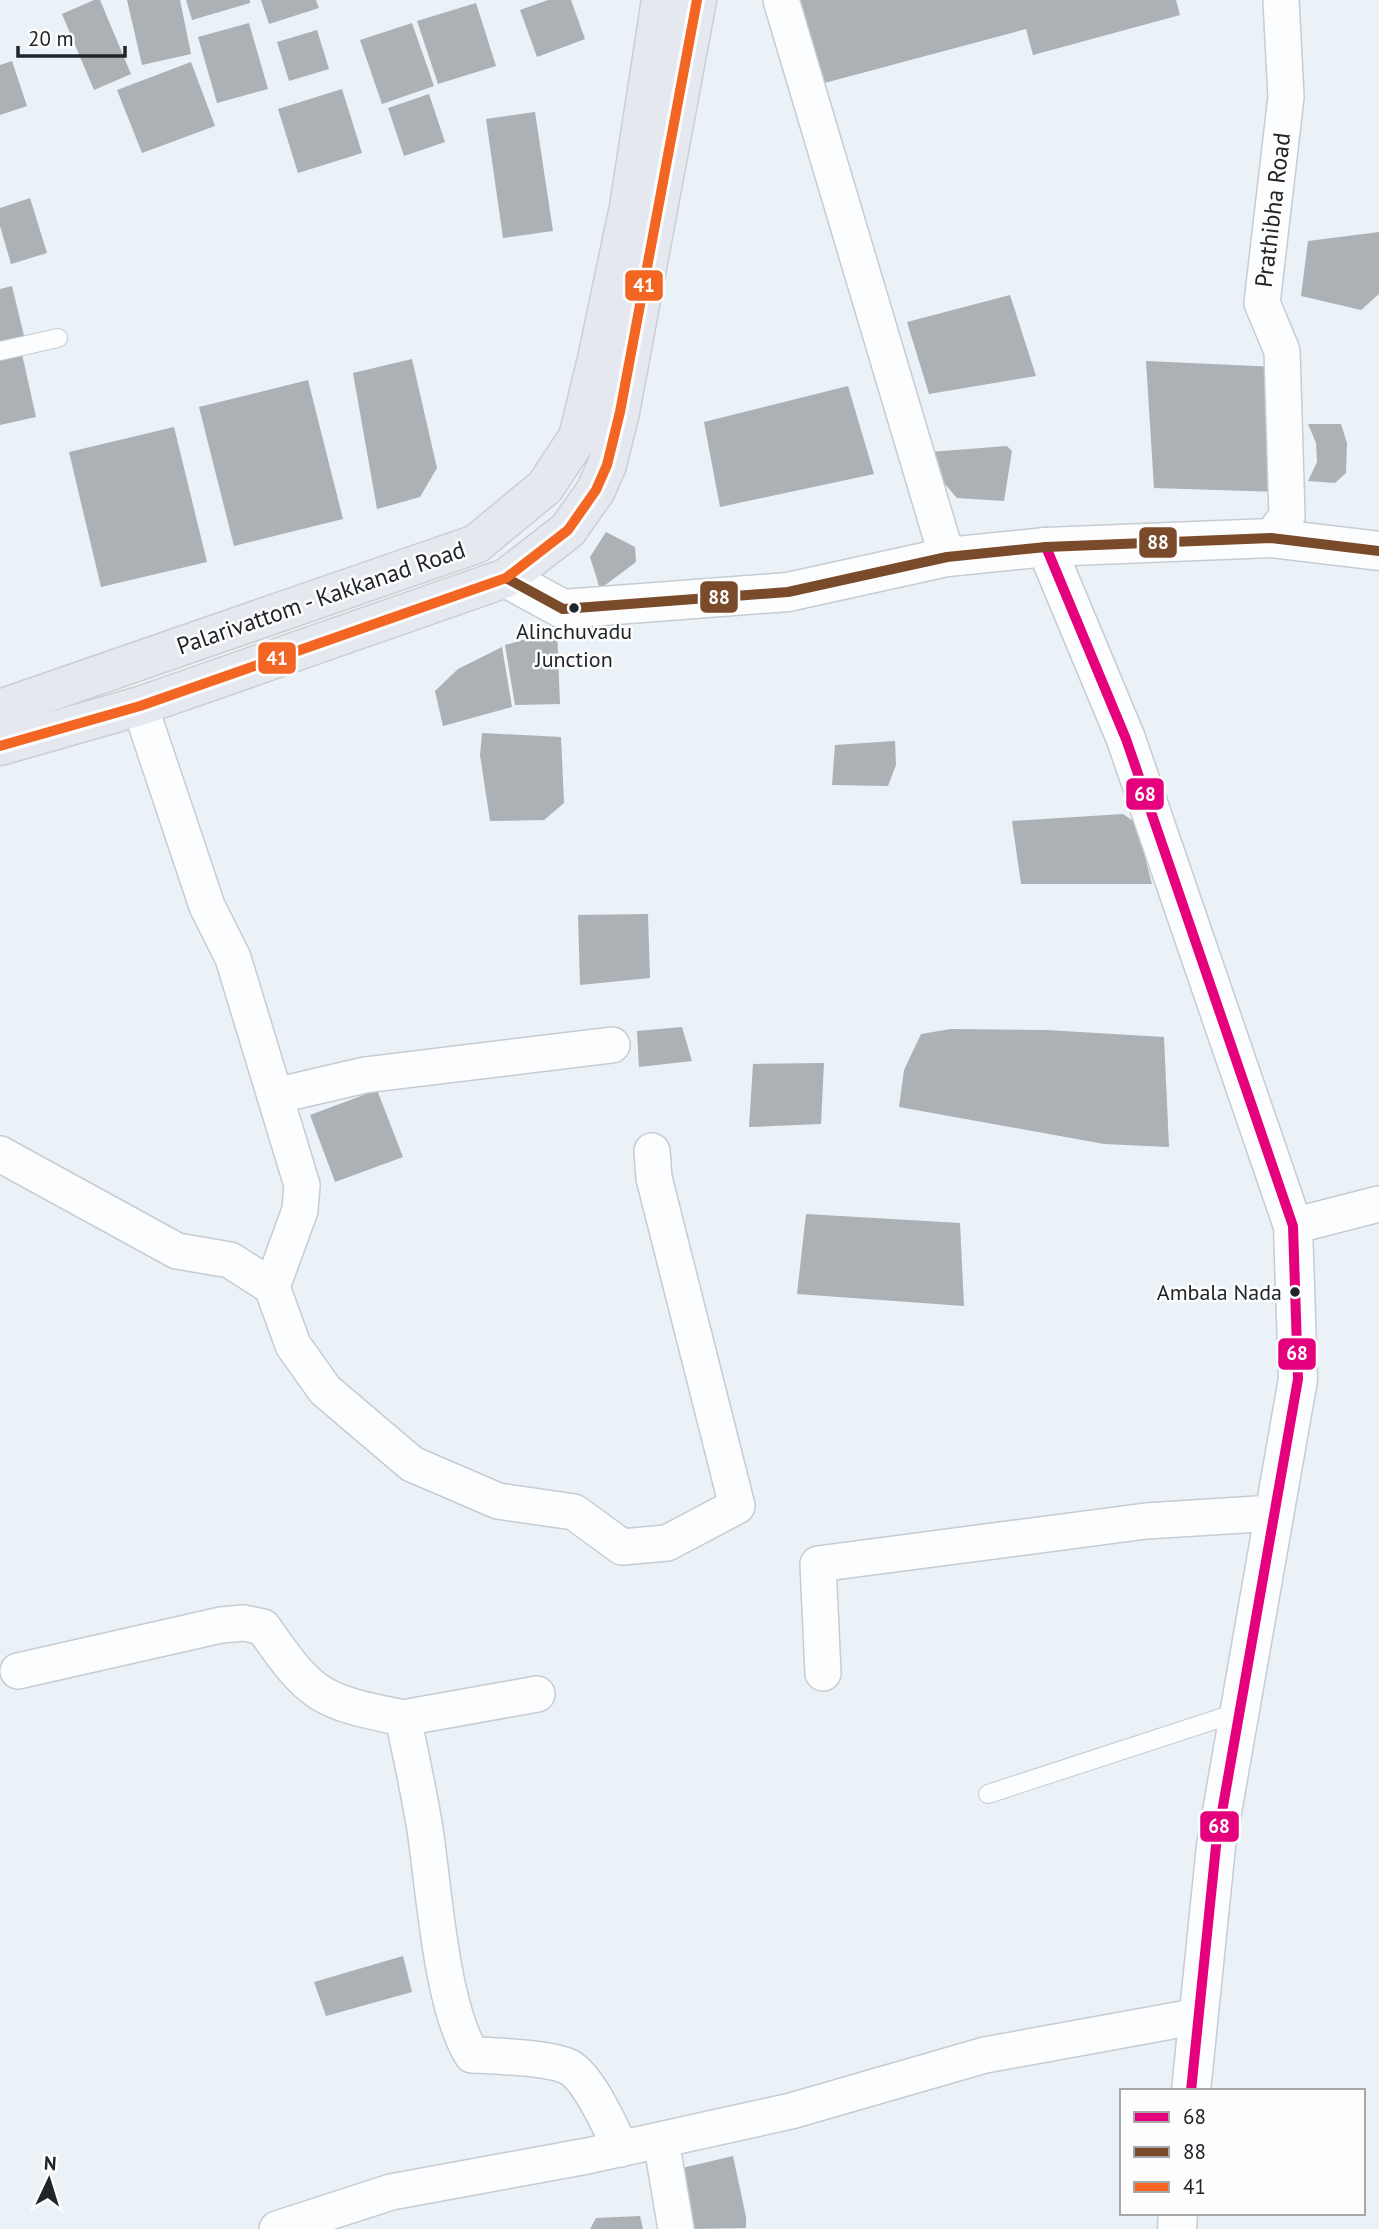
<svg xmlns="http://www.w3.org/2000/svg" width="1379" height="2229" viewBox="0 0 1379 2229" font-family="'PT Sans',sans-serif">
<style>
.building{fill:#abb1b5}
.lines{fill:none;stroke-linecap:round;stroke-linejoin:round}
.service-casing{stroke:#c6ccd1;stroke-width:20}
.minor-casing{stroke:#c6ccd1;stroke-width:38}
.tertiary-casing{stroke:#c6ccd1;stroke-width:41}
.secondary-casing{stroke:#c6ccd1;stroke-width:41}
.primary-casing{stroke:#cbcfd1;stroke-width:41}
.service{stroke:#fcfdfe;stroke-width:18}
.minor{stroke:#fcfdfe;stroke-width:35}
.tertiary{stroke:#fcfdfe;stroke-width:38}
.secondary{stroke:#fcfdfe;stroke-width:38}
.primary{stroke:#e5e8ef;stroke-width:38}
.bus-1-casing{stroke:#fdfdfd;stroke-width:16}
.bus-2-casing{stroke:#fdfdfd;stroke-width:16}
.bus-3-casing{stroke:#fdfdfd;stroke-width:16}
.bus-1{stroke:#e5007d;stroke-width:10}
.bus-2{stroke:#7a4b2a;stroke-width:10}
.bus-3{stroke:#f26522;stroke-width:10}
.bus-dot{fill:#202529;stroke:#fdfdfd;stroke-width:2.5}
.labels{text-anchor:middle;stroke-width:5;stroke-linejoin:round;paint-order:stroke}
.bus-label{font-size:22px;fill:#202529;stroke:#fdfdfd}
.street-label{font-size:24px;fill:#202529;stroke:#fdfdfd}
.line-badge{stroke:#fdfdfd;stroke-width:2.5}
.badge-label{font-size:19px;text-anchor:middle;font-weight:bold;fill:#fff}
</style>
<rect width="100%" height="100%" fill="#eaf1f7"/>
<path class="building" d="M94,0H100L131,74L94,90L62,14Z
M127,0H180L191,54L142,65Z
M186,0H250V3L192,20Z
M261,0H316L319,8L269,24Z
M548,0H571L585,39L537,57L520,10Z
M794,0H1176L1180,15L1033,55L1026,29L817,85Z
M476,3L496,66L438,84L417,21Z
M249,23L268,89L217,103L198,37Z
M412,23L434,86L382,104L360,40Z
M317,30L329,69L289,81L277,42Z
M12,61L27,106L0,115V65Z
M191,62L215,126L142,153L117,90Z
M342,89L362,153L298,173L278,109Z
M429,94L445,142L404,156L388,108Z
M535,112L553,231L503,238L486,119Z
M30,198L47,253L11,264L0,226V208Z
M1379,232V294L1361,310L1301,296L1308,241Z
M12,286L25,340L0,346V289Z
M1010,295L1036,376L929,394L907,322Z
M22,354L36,417L0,425V359Z
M412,359L437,468L420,497L377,509L353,373Z
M1146,361L1278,367L1279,492L1154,488Z
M308,380L343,519L234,546L199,407Z
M848,386L874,474L720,507L704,422Z
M1308,424H1341L1347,443L1346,473L1335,483L1308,481L1317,462L1316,443Z
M174,427L207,562L101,587L69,452Z
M1007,446L1012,451L1004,501L957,498L944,483L930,452Z
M606,532L635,547L636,562L600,589L590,557Z
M557,630L560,704L515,705L505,645Z
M502,647L512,707L443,726L435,691L458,669Z
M482,733L561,737L564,803L544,820L490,821L480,755Z
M895,741L896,765L888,786L832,785L835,745Z
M1123,814L1136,823L1152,884H1021L1012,821Z
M648,914L650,978L580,985L578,915Z
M682,1027L692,1061L639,1067L637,1031Z
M951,1029L1046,1030L1164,1037L1169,1147L1104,1144L899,1107L904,1070L921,1034Z
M824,1063L821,1124L749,1127L753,1064Z
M377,1090L403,1157L335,1182L310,1115Z
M806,1214L960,1223L964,1306L797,1294Z
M403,1956L412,1992L326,2016L314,1982Z
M733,2156L746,2217V2228L688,2229L682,2168Z
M640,2216L643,2229H590L596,2218Z"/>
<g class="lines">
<g class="service-casing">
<path id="service" d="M0,351L58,338
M988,1794L1239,1712"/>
</g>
<g class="minor-casing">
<path id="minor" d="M781,0L947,557
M1271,538L1287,516L1282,351L1262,303L1286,97L1281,0
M140,706L207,906L233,958L302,1185L300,1210L272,1287
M275,1096L365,1075L612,1045
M0,1154L177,1251L230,1260L272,1287L293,1345L325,1390L412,1464L498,1501L574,1512L622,1547L667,1543L737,1506L654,1178L652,1151
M1293,1226L1379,1204
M18,1671L221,1625L244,1623L263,1627C312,1698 320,1701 403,1718
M823,1673L818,1564L1146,1521L1274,1513
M537,1694L403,1718C411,1755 419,1792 425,1829C434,1889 441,2006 472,2055C495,2056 548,2057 569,2067C589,2078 611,2128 621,2149
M661,2140L676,2229
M277,2229L391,2192L587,2156L791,2111L985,2055L1199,2016"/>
</g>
<g class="tertiary-casing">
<path id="tertiary" d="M1046,547L1126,739L1293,1226L1298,1379L1216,1846L1191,2091
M1177,2229L1178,2213"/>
</g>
<g class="secondary-casing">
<path id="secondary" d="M506,578L563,609L788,592L947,557L1046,547L1271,538L1379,551"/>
</g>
<g class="primary-casing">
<path id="primary" d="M0,709L476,544L545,487L578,437L597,359L629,207L661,0
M0,746L140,706L506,578L568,530L596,490L607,465L620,412L697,0"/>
</g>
<use href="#service" class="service"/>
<use href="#minor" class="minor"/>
<use href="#tertiary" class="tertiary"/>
<use href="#secondary" class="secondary"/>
<use href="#primary" class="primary"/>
<g class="bus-1-casing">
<path id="bus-1" d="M1046,547L1126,739L1293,1226L1298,1379L1216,1846L1191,2091"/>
</g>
<g class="bus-2-casing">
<path id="bus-2" d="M506,578L563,609L788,592L947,557L1046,547L1271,538L1379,551"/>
</g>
<g class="bus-3-casing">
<path id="bus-3" d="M0,746L140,706L506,578L568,530L596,490L607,465L620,412L697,0"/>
</g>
<use href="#bus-1" class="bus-1"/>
<use href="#bus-2" class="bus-2"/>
<use href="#bus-3" class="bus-3"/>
</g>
<g class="bus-dot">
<circle cx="574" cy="608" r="6"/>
<circle cx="1295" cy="1292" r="6"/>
</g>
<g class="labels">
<g class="bus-label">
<text x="574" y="639">Alinchuvadu<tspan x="574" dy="28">Junction</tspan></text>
<text x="1282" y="1300" text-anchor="end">Ambala Nada</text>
</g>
<g class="street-label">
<text transform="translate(1273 210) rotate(-83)" y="8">Prathibha Road</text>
<text transform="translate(321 598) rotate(-19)" y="8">Palarivattom - Kakkanad Road</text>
</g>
</g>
<g class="line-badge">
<rect x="624" y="269" width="40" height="33" rx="7" fill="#f26522"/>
<rect x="1138" y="526" width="40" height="33" rx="7" fill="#7a4b2a"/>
<rect x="699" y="580" width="40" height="34" rx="7" fill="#7a4b2a"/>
<rect x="257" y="641" width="40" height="34" rx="7" fill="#f26522"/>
<rect x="1125" y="777" width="40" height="34" rx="7" fill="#e5007d"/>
<rect x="1277" y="1337" width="40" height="34" rx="7" fill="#e5007d"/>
<rect x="1199" y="1810" width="41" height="33" rx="7" fill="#e5007d"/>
</g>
<g class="badge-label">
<text x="644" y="292">41</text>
<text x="1158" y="549">88</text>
<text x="719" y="604">88</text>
<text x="277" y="665">41</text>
<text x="1145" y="801">68</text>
<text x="1297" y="1360">68</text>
<text x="1219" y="1833">68</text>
</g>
<rect x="1120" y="2089" width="245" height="126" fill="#fdfdfd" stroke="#a5a7a8" stroke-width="2"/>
<rect x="1134" y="2112" width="35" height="10" fill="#e5007d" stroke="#a5a7a8" stroke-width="2"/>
<text x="1183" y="2124" font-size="21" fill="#202529">68</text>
<rect x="1134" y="2147" width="35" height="10" fill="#7a4b2a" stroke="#a5a7a8" stroke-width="2"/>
<text x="1183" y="2159" font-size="21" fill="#202529">88</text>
<rect x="1134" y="2182" width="35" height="10" fill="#f26522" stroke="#a5a7a8" stroke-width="2"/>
<text x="1183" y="2194" font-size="21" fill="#202529">41</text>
<g transform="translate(49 2180) rotate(4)" stroke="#fdfdfd" stroke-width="5" paint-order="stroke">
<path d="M0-5L12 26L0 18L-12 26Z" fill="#202529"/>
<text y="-10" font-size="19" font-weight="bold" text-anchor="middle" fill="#202529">N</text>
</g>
<path d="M18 46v10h107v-10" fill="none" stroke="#202529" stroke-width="3.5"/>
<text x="28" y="46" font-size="21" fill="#202529" stroke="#fdfdfd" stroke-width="5" paint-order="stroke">20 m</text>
</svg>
